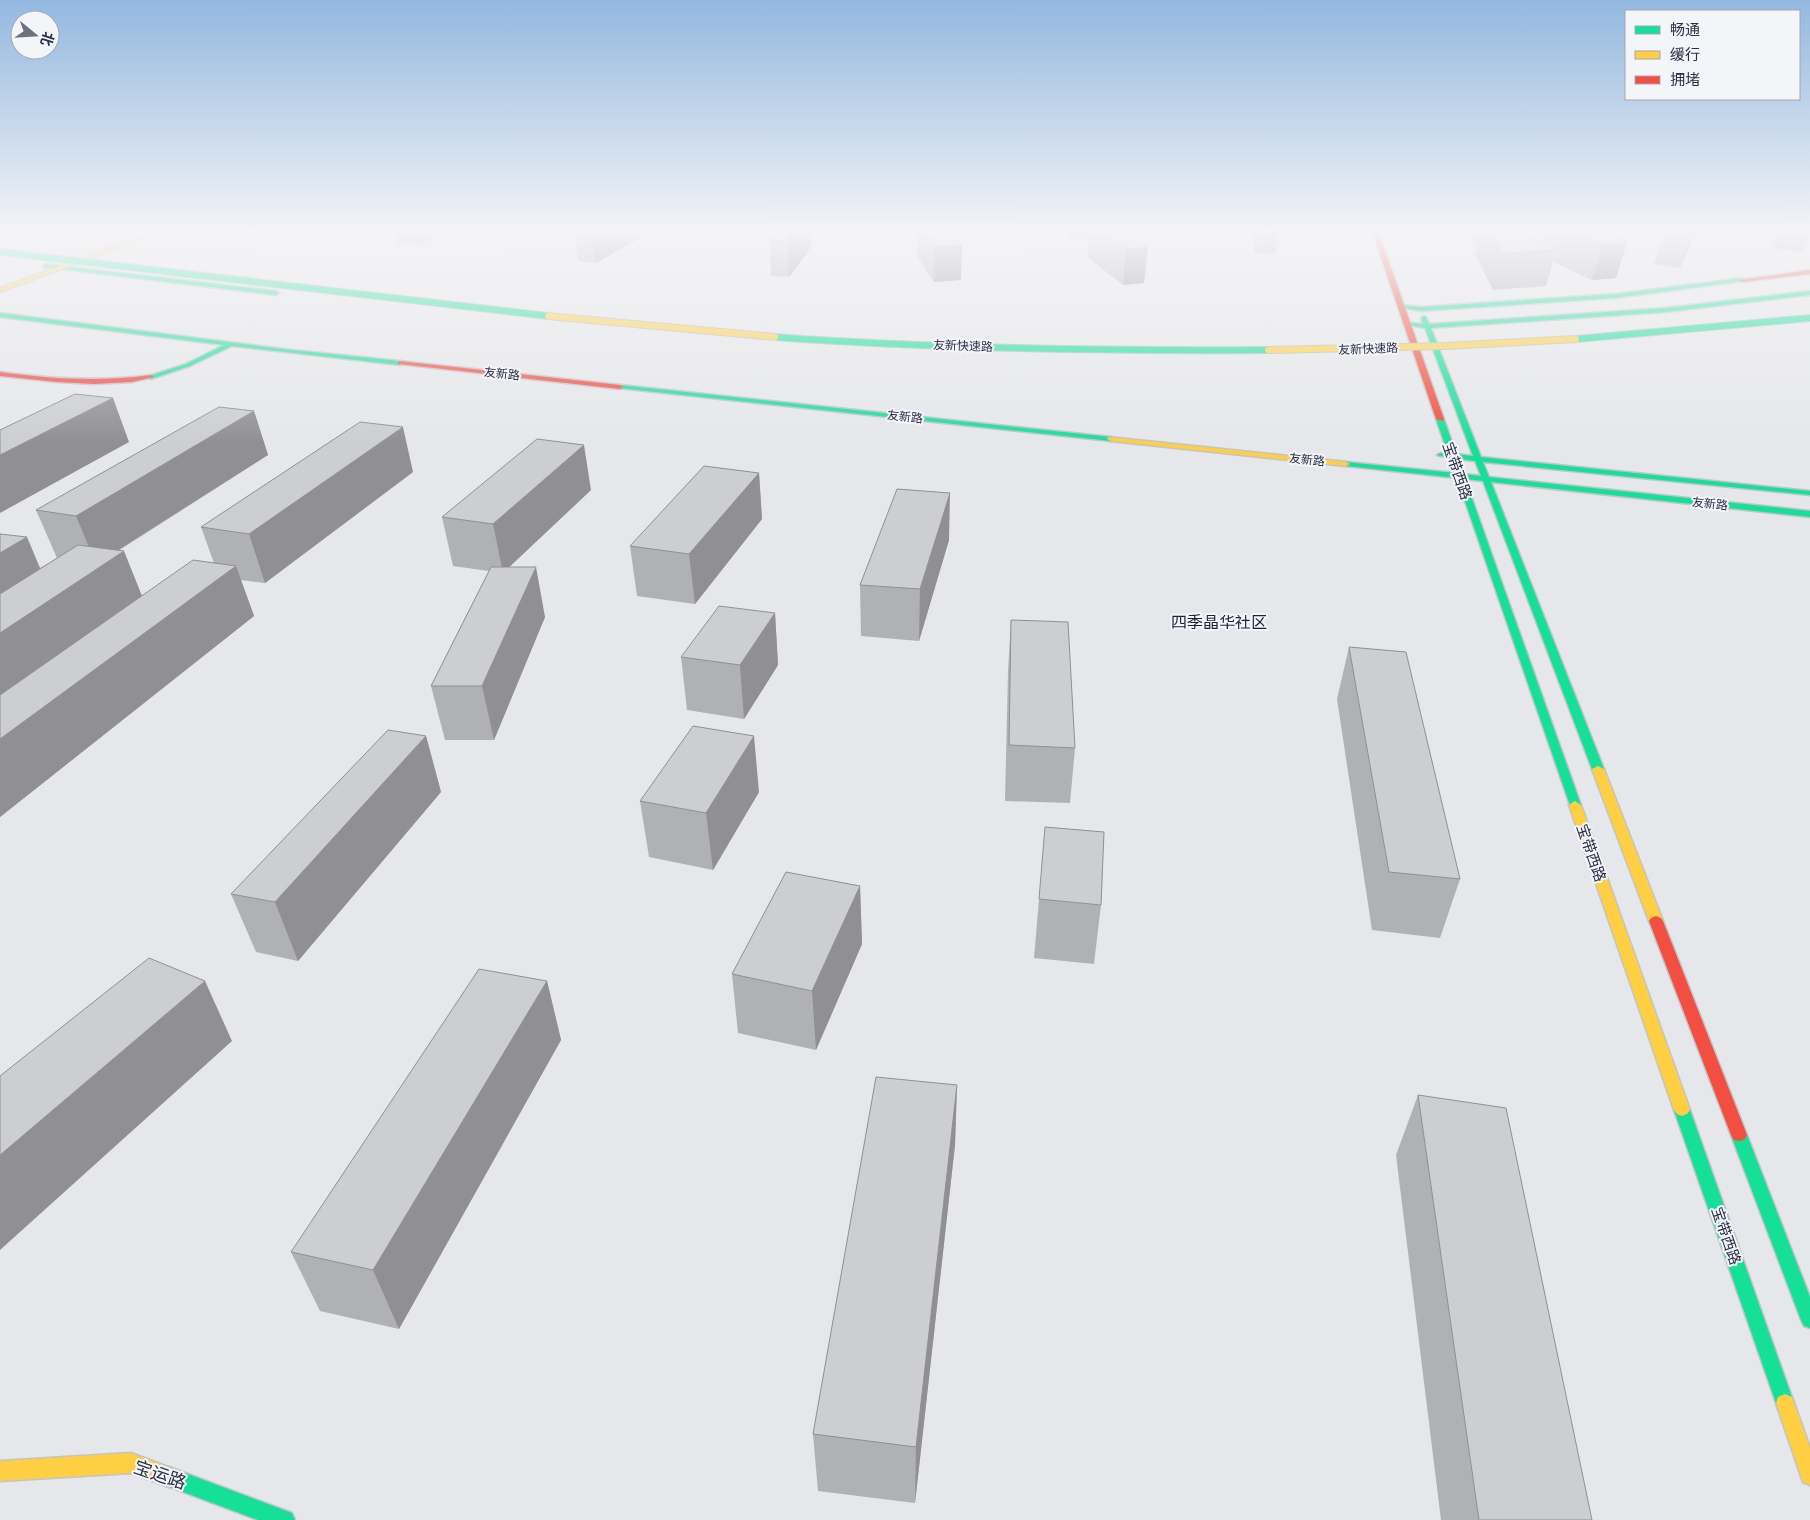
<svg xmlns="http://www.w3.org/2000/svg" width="1810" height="1520" viewBox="0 0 1810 1520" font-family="'Work Sans','Noto Sans SC',sans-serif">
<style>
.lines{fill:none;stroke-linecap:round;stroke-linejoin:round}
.fast-casing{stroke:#c3c4c8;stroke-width:3}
.slow-casing{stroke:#c3c4c8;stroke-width:3}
.jam-casing{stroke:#c3c4c8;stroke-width:3}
.path{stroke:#c5c5ca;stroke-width:2;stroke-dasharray:2 2;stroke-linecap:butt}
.fast{fill:#16e098;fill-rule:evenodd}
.slow{fill:#ffcf43;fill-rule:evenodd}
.jam{fill:#f24e42;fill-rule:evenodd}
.fast-bridge-casing{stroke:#b8babf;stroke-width:8;stroke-linecap:butt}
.slow-bridge-casing{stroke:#b8babf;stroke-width:8;stroke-linecap:butt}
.fast-bridge{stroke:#16e098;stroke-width:6}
.slow-bridge{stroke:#ffcf43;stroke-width:6}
.wall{fill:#b0b1b5}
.shaded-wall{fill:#909093}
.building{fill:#cdced2;stroke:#909093}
.labels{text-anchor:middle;stroke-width:4;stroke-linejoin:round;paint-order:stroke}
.far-street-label{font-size:12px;fill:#2b3045;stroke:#f4f5f9}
.street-label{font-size:15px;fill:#2b3045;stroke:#f4f5f9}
.neighbourhood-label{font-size:16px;fill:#1d2136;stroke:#f4f5f9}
.near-street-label{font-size:18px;fill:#2b3045;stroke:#f4f5f9}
</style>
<rect width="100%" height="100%" fill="#e6e7ea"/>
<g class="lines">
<g class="fast-casing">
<path id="fast" d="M45,264L276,291L279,293L276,295L43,267Z
M1742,278L1745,280L1744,281L1615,298L1421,311L1398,307L1401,305L1421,307L1615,294Z
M1810,291V295L1666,312L1431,328L1481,457L1810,491V495L1483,462L1489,477L1810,511V517L1491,482L1604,769L1598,772L1592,769L1483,481L1465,479L1581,805L1579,808H1571L1457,478L1346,466L1342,464L1346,462L1455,473L1450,458L1437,455L1441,453H1448L1436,419L1440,417L1444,419L1456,454L1473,456L1425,328L1403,324L1406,322L1423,324L1421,318L1424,316L1426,317L1429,324L1666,308ZM1458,459L1475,461L1481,476L1463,474Z
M0,313L283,349L400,361L403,363L400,365L232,346L190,366L151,379L149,378V376L186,364L224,345L0,317Z
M620,385L1111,437L1115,439L1111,441L618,388V386Z
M1682,1104L1687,1106L1690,1110L1794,1403L1792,1409L1785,1412L1778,1409L1776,1403L1674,1110L1677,1106Z
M1739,1129L1744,1130L1747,1135L1810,1297V1328L1804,1326L1801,1320L1731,1135L1734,1130Z
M169,1467L292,1513L295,1520H258L162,1484L159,1477L162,1470Z"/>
</g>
<g class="slow-casing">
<path id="slow" d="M155,231H163L0,292V288Z
M1108,437L1346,462L1350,464L1346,466L1111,441L1107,439Z
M1598,766L1604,769L1663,921L1661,924H1651L1649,921L1592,769Z
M1575,801L1581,805L1690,1110L1687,1114L1682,1116L1677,1114L1674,1110L1569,805Z
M1785,1394L1792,1397L1810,1448V1485L1803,1482L1776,1403L1778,1397Z
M131,1453L176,1470L179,1477L176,1484L169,1487L131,1473L0,1481V1461Z"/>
</g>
<g class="jam-casing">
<path id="jam" d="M1372,231H1378L1444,419L1443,421L1436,419Z
M1810,270V274L1742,282L1739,280Z
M400,361L620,385L624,387L620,389L398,364V362Z
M0,372C51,379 100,382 151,375L154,377L132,382L94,384L57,382L0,376Z
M1656,916L1661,918L1663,921L1747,1135L1744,1140L1739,1141L1734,1140L1731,1135L1649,921L1651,918Z"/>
</g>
<path class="path" d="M78,237L91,231"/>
<use href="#fast" class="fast"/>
<use href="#slow" class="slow"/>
<use href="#jam" class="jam"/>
<g class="fast-bridge-casing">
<path id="fast-bridge" d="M0,252L548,316
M775,337C939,349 1103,351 1268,350
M1576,339L1810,318"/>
</g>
<g class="slow-bridge-casing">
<path id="slow-bridge" d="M548,316L775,337
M1268,350L1445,346L1576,339"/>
</g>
<use href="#fast-bridge" class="fast-bridge"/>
<use href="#slow-bridge" class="slow-bridge"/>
</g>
<path class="wall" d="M395,231H446L418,245L397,243Z
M574,231H645V235L596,263L578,261Z
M777,231H824L823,232H810L811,247L789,277L771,276L769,240Z
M917,231H951L961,280L934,282L917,256Z
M1063,231H1125L1144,283L1123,285L1087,257L1089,239L1069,240Z
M1251,231H1279L1275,254L1254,253Z
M1469,231H1519L1539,242L1542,231H1600L1627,242L1616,278L1592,280L1553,262L1546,286L1493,290L1475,254L1477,245L1475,244Z
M1665,231H1696L1680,268L1654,264Z
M1778,231H1810V232L1802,252L1774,248Z
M254,411L268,455L118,551L142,596L214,563L201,527L413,472L265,583L241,580L254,616L0,817V534L40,568L57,558L36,510Z
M759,473L762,519L695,604L637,596L630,546Z
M591,490L509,567L545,617L494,740H445L431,686L489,571L453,566L442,517Z
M949,540L919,641L861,636L860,585Z
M775,613L778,665L744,719L687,710L681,657Z
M1011,620L1075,748L1070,803L1005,801L1008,672Z
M1349,647L1460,879L1440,938L1372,930L1337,699Z
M426,736L441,792L298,961L256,952L231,894Z
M759,792L713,870L649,857L640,801Z
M860,886L862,944L816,1050L738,1033L732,974Z
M1039,899L1101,905L1094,964L1034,958Z
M547,981L561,1040L399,1329L320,1311L291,1252Z
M957,1085L955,1145L915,1503L818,1491L813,1434Z
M1418,1095L1592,1520H1441L1396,1155Z"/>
<path class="shaded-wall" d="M415,231H446L418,245Z
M591,231H645V235L596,263Z
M795,231H810L811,247L789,277L787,241Z
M1693,231H1696L1680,268L1692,233Z
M1627,242L1616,278L1592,280L1603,244Z
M962,245L961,280L934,282L935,246Z
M1148,248L1144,283L1123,285L1126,249Z
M113,398L129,442L0,513V455Z
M254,411L268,455L96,564L76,516Z
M403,427L413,472L265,583L249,534Z
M584,445L591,490L503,573L493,524Z
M759,473L762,519L695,604L689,554Z
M950,493L949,540L919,641L920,589Z
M27,537L48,587L0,618V553Z
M124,551L144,601L0,703V633Z
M236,566L254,616L0,817V739Z
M536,567L545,617L494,740L482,686Z
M775,613L778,665L744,719L740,665Z
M426,736L441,792L298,961L275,902Z
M754,736L759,792L713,870L706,813Z
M860,886L862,944L816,1050L812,991Z
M205,981L232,1041L0,1250V1155Z
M547,981L561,1040L399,1329L373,1270Z
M957,1085L955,1145L915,1503L916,1447Z"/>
<path class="building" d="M777,231H795L787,241L769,240Z
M924,231H951L962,245L935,246Z
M1102,231H1125L1148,248L1126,249Z
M1490,231H1519L1556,250L1502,254Z
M1571,231H1600L1627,242L1603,244Z
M1676,231H1693L1692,233Z
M75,394L113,398L0,455V430Z
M219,407L254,411L76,516L36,510Z
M360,422L403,427L249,534L201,527Z
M537,439L584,445L493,524L442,517Z
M704,466L759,473L689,554L630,546Z
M897,489L950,493L920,589L860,585Z
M0,534L27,537L0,553Z
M78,545L124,551L0,633V594Z
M193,560L236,566L0,739V695Z
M491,567H536L482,686H431Z
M719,606L775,613L740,665L681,657Z
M1011,620L1068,622L1075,748L1009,745Z
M1349,647L1406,652L1460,879L1389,872Z
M693,726L754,736L706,813L640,801Z
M388,730L426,736L275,902L231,894Z
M1045,827L1104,832L1101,905L1039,899Z
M786,872L860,886L812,991L732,974Z
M149,958L205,981L0,1155V1076Z
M479,969L547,981L373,1270L291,1252Z
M876,1077L957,1085L916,1447L813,1434Z
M1418,1095L1506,1108L1592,1520H1479Z"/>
<linearGradient id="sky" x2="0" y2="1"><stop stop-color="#93b8e0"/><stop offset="0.52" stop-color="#f4f4f6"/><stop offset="1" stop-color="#f4f4f6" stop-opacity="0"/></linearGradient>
<rect width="1810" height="444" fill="url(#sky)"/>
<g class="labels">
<g class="far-street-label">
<text transform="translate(963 346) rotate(2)" y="4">友新快速路</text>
<text transform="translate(1368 349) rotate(-2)" y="4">友新快速路</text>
<text transform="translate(502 374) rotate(6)" y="4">友新路</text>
<text transform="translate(905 417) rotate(6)" y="4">友新路</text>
<text transform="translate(1307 460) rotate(6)" y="4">友新路</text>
<text transform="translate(1710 504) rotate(6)" y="4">友新路</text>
</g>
<g class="street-label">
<text transform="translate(1457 471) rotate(71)" y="5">宝带西路</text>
<text transform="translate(1591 853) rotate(71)" y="5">宝带西路</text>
<text transform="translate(1726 1236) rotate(71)" y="5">宝带西路</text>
</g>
<g class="neighbourhood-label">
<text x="1219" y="628">四季晶华社区</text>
</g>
<g class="near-street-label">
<text transform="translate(160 1475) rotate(19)" y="6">宝运路</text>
</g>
</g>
<rect x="1625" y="10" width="175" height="90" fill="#f4f5f9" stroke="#a4a6b1"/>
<rect x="1635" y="26" width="25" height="8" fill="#16e098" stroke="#a4a6b1"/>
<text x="1670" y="35" font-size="15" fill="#2b3045">畅通</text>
<rect x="1635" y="51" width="25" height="8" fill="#ffcf43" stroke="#a4a6b1"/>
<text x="1670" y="60" font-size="15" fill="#2b3045">缓行</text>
<rect x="1635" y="76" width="25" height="8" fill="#f24e42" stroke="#a4a6b1"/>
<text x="1670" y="85" font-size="15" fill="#2b3045">拥堵</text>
<g transform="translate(35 35) rotate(108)"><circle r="24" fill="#f4f5f9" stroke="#a4a6b1"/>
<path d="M0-4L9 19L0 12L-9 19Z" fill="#6c707f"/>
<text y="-8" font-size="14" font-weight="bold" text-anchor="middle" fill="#2b3045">北</text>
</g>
</svg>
